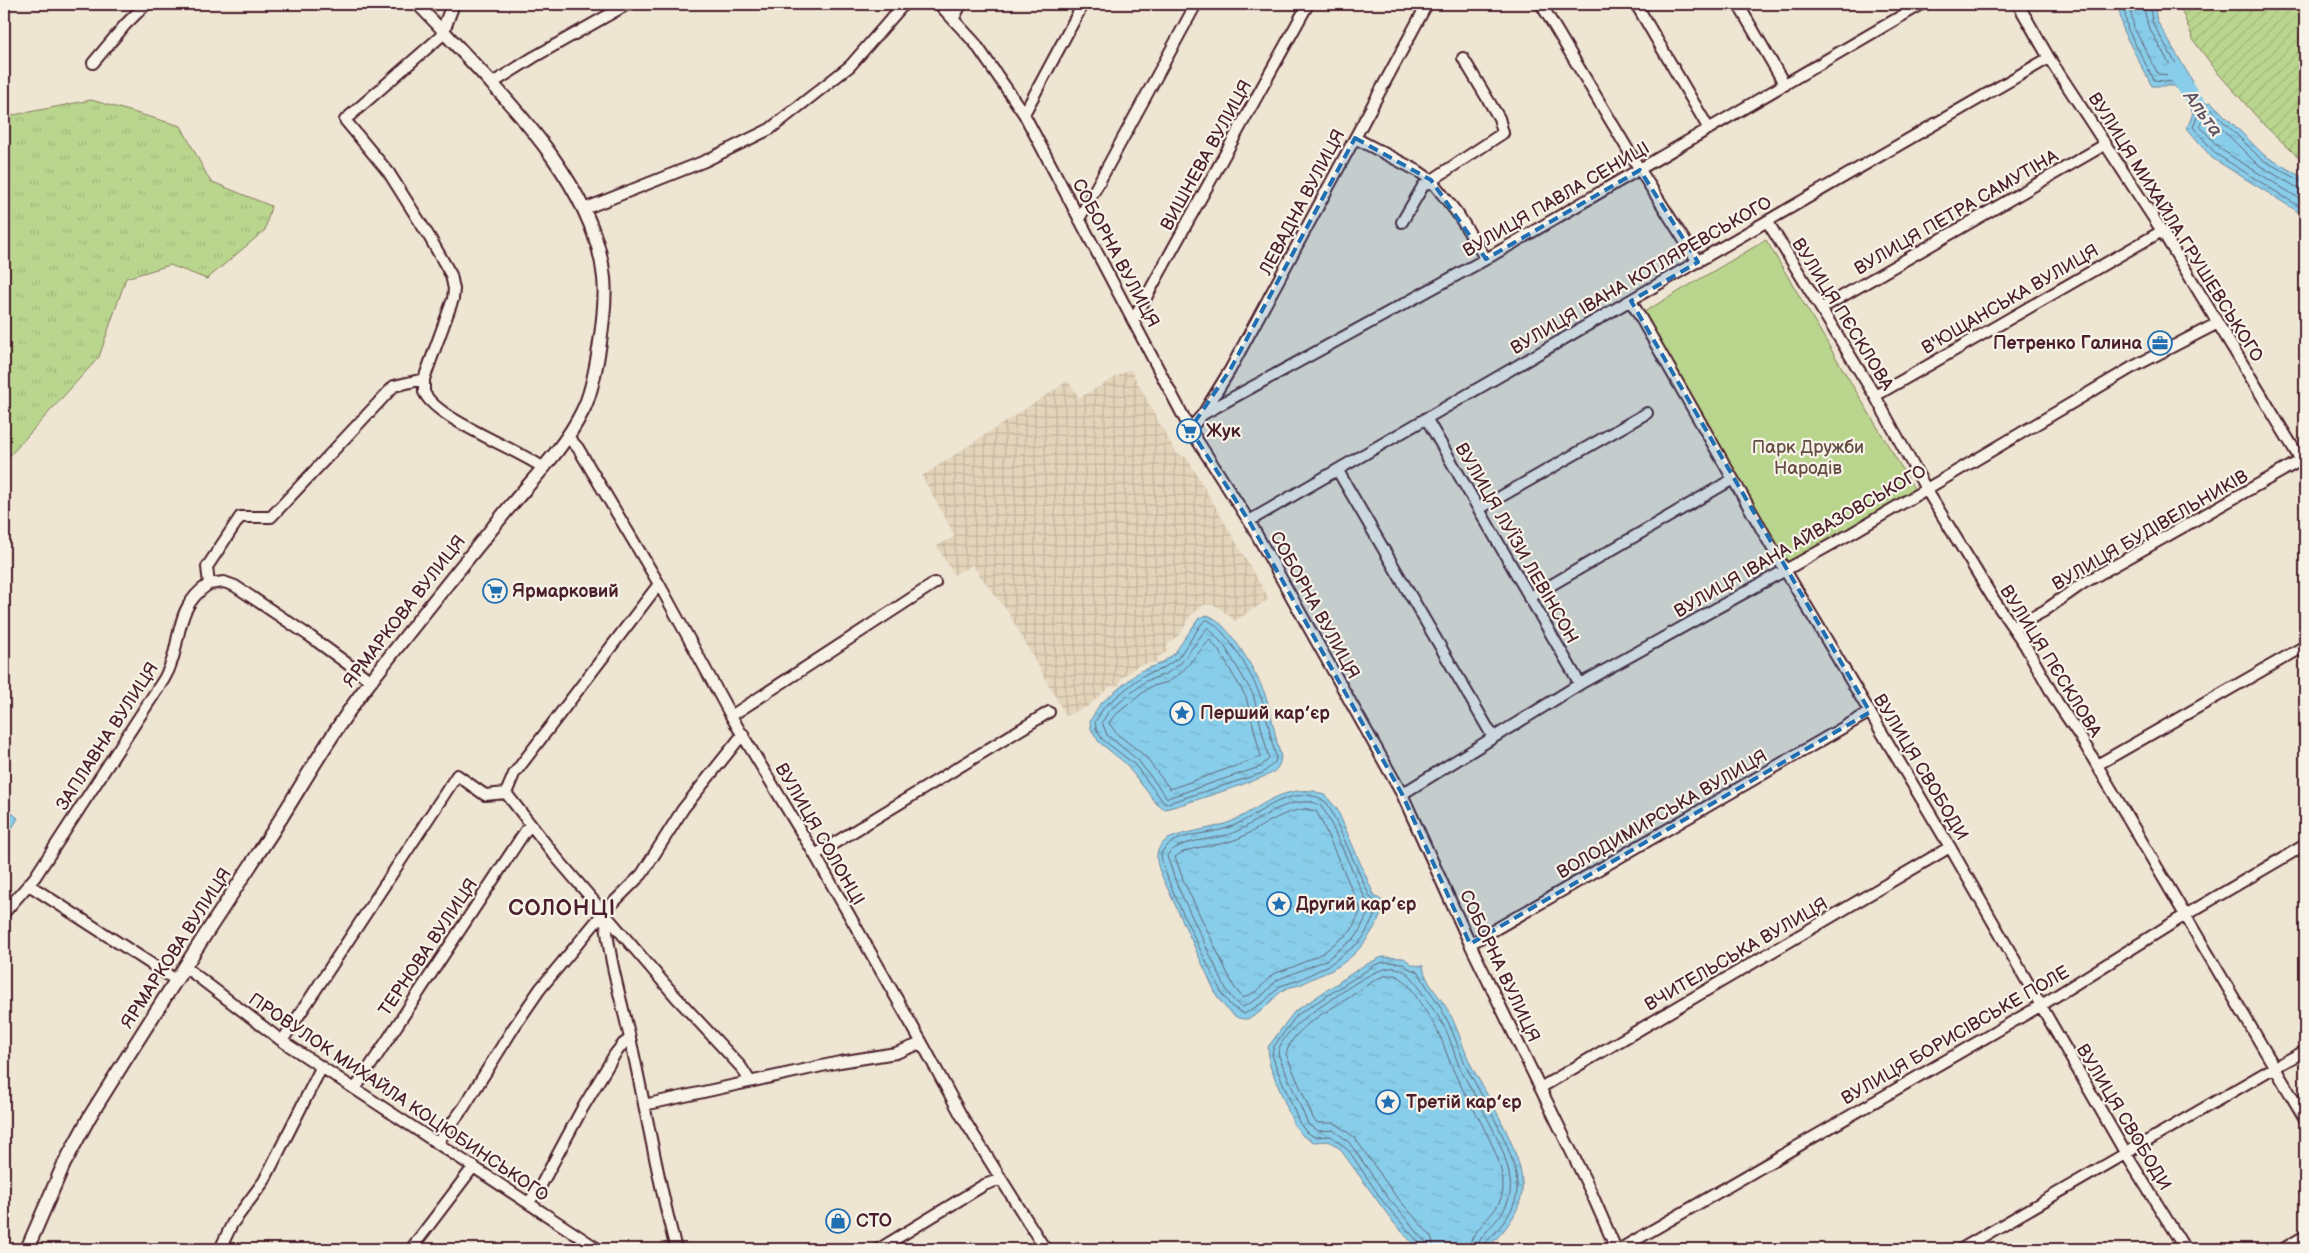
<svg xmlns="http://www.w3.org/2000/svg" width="2309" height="1253" viewBox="0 0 2309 1253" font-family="'Balsamiq Sans',sans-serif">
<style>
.industrial{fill:url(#industrial-grid)}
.grass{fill:url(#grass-tufts);stroke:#827a5c}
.park{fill:#bad68e;stroke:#827a5c}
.garden{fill:url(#garden-furrows);stroke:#827a5c}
.water{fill:url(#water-ripples);stroke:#6f879d}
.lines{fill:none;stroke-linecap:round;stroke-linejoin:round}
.shore{stroke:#636577;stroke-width:1}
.river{stroke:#88cde9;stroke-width:16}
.minor-casing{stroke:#4a1f2b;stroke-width:14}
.major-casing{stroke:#4a1f2b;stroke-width:16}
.minor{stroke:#f7f3e8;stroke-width:10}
.major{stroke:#f7f3e8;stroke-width:12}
.marked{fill:#1f6fb2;fill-opacity:0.2;stroke:#1f6fb2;stroke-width:4;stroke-dasharray:10 6;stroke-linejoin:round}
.labels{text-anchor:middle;stroke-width:4.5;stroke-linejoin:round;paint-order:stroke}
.street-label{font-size:18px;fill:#4a1f2b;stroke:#f7f3e8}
.poi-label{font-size:18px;font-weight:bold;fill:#4a1f2b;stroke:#f7f3e8;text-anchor:start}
.park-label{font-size:18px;fill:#664d44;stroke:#f7f3e8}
.water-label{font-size:19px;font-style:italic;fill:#5d5364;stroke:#f7f3e8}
.district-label{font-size:22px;font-weight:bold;letter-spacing:1px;fill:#4a1f2b;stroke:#f7f3e8}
</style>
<defs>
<pattern id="industrial-grid" width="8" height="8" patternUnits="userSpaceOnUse" patternTransform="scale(1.25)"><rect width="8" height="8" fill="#e3d4ba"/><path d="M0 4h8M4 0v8" fill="none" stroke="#c4b6a0"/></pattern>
<pattern id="grass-tufts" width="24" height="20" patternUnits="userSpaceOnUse" patternTransform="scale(1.25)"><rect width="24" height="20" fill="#bad68e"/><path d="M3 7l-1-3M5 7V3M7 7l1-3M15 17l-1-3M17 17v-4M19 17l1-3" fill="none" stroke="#a1b77b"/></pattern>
<pattern id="garden-furrows" width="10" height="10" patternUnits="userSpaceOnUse" patternTransform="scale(1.25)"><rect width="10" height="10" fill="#bad68e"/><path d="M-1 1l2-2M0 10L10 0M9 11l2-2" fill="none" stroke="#a1b77b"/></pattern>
<pattern id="water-ripples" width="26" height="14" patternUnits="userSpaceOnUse" patternTransform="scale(1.25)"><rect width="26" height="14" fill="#88cde9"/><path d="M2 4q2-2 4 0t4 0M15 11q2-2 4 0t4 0" fill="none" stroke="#77b0c8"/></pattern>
</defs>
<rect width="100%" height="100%" fill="#eee5d3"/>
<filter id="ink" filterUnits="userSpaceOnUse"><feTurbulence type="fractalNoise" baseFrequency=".02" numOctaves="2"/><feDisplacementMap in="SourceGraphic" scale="10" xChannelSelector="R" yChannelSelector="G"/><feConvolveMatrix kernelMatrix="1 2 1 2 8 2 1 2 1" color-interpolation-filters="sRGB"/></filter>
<g filter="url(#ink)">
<path class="industrial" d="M1130,369L1176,453L1187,458L1269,599L1235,621L1221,609L1213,605H1204L1190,616L1181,633L1167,645V652L1158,657L1156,662L1138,665L1121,679L1119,685L1111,686L1088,706L1066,716L1008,612L972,565L954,575L937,546L955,536L922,476L1068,381L1079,398Z"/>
<path class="grass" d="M91,100L181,126L210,181L271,206L265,230L207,279L170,265L126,278L99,357L4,462V117Z"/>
<path class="park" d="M1766,240L1916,492L1786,566L1639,315Z"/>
<path class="garden" d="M2179,4H2305V163L2265,126L2218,73L2194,41Z"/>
<path class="water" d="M2118,4H2154L2157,21L2193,82L2181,92L2174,86H2152L2123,31Z
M2197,95L2206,103L2211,102L2264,155L2305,179V216L2212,158L2187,128L2193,113L2188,102Z
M1207,615C1228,620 1261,680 1267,700C1273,719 1275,738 1281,757C1280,764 1278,769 1272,773C1267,777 1169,810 1163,809L1156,803L1125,763L1099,742L1091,729L1090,721L1100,704L1140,671L1160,664L1174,654L1199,618Z
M1314,791L1326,796L1337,809L1374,895L1384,902L1385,906C1372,935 1360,954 1332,970C1322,975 1313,977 1304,983C1297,987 1288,986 1282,991C1272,998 1260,1017 1246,1019C1233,1020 1224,1006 1217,996L1161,874C1155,860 1154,848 1168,839C1187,831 1206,830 1225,824C1258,812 1275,787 1314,791Z
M4,807L18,818L4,842Z
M1382,957L1404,958L1413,965L1423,966C1425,983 1441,997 1449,1012C1459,1030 1463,1050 1473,1069C1489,1099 1526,1157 1522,1192C1519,1215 1502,1234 1486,1249H1418L1393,1222L1340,1149L1329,1141L1314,1142L1303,1136L1294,1125L1270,1066L1268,1047L1294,1012L1363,966Z"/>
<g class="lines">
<path class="shore" d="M2123,4L2128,30L2154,80L2174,82L2182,85L2185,79L2153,24L2149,4
M2129,4L2134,28L2158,74L2172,75L2174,72L2148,26L2143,4
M2305,183L2261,159L2210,108L2196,105L2198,114L2193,127L2216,154L2305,210
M2305,189L2298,188L2257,164L2208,115H2204L2200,126L2220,149L2305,202
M1207,620C1225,625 1256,682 1262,700C1268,718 1270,738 1276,757L1275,762L1263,773L1165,804L1134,764L1102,739L1096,728L1095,722L1104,707L1142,676L1162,669L1178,658L1203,622Z
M1209,628L1225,647L1253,694L1269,759L1260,767L1167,798L1138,760L1107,735L1102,722L1109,711L1146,681L1166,674L1181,663L1206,629Z
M1210,640L1219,651L1246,697L1261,757L1170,789L1144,755L1117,734L1109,723L1114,716L1150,687L1168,682L1181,673Z
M1295,796C1308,795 1320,794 1329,806L1370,897L1379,907L1363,938L1357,944L1329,965L1299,980L1280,986L1264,1002L1244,1014L1231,1006L1222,994C1211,970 1160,873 1161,854C1171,833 1205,835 1224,829C1250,822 1268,801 1295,796Z
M1312,802L1320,805L1327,815L1370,909L1358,934L1353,939L1326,960L1277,980L1261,997L1243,1007L1235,1002L1227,991L1177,885L1167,856C1176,840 1211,840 1227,835C1257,825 1278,799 1312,802Z
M1307,809L1316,811L1320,818L1361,910L1351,931L1333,945L1323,953L1293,967L1273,974L1257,991L1243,998L1234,987L1184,882L1175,857C1188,846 1212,847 1228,842C1257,834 1275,811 1307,809Z
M1421,1249L1420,1244L1384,1203L1349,1151L1331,1136L1315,1137L1306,1132L1299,1122L1275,1064L1272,1054L1274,1046L1297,1015L1375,965L1384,962L1402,963L1410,969L1419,972C1425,987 1437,999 1444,1014C1454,1032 1459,1052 1468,1070C1484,1101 1519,1155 1517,1190C1516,1211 1498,1230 1484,1244L1483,1249
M1427,1249L1425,1241L1389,1199L1348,1141L1333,1130L1317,1131L1308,1124L1278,1054C1280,1033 1311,1013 1326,1003C1342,993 1381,961 1400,969C1413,975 1417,984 1424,996C1431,1007 1439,1016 1445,1028C1452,1043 1455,1059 1463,1074C1480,1107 1505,1142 1510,1180C1515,1216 1478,1230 1477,1249
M1435,1249L1431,1236L1395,1195L1354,1137L1335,1123H1318L1314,1120L1286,1054C1293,1027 1328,1011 1350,997C1361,990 1383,970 1397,976C1409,982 1412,991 1419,1001C1425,1011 1432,1020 1437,1030C1445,1045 1448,1061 1456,1076C1470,1106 1504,1154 1503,1187C1503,1214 1470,1227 1469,1249"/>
<path class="river" d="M2174,71L2206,116"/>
<g class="minor-casing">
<path id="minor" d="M939,4L975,43L1024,114L1190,429L1249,521L1402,794L1470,944L1591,1192L1616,1249
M1541,4L1640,170L1698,262
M1636,4L1709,129
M1738,4L1785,85
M2018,4L2049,58L2162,231L2305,467
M954,18L961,4
M93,63L125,25L146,4
M491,84L534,57L628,4
M1024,114L1083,4
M1355,138L1418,171L1431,180L1457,213L1486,259
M584,209L705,161L770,129L850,66L904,4
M1079,219L1196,4
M1767,221L1875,396L1926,489L1994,600L2025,645L2057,702L2081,738L2305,1119
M1402,222L1423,186L1503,133L1499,118L1463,58
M1631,301L1785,570L1950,847L2126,1154L2185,1249
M1822,308L2106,144
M1133,321L1308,4
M424,379V392C436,419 515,448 542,467
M1875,396L2162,231
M1203,414L1486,259L1922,4
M1426,418L1580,684
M1190,429L1203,414L1230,370L1427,4
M567,436L578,448L659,584L731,716L815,855L922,1043L961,1115L1045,1249
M1338,471L1493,737
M1479,509L1647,413
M1249,521L2049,58
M209,584L224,582L235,586L311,637L371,681
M1529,598L1733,479
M2014,627L2044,611L2082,584L2305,458
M731,716L935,583
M2097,765L2305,646
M506,793L556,857L676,997L741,1067L750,1081
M1402,794L1580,684L1852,533L2131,368L2218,323
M815,855L1049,712
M29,885L176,980
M605,911C608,961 624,1008 634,1056C648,1121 659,1185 676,1249
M4,913L35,877L164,679C184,645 171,609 209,584L207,567L240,517H271L394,386L424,379L453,299L454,289L451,275L430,238L389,173L345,120L440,37L443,31L417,4
M1470,944L1870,712
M185,967L282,1041L598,1249
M282,1041L457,775L485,795L506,793L514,774L659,584
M1540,1088L1950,847
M355,1089L530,824
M644,1105L840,1062L896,1053L922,1043
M438,1142L464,1107L514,1027L540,989L605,911L642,874L683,809L743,734
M528,1203L539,1189L582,1109L615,1054L623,1044L630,1039
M220,1249L232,1224L264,1181L321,1068
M411,1249L474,1166
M879,1249L984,1185L1001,1179
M1620,1249L2040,1006L2187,914L2305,845
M1961,1249L2275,1067L2305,1051
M2283,1249L2305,1236"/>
</g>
<g class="major-casing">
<path id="major" d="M27,1249L63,1166L90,1116C150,1020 211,925 273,831C302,785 329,737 361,694C408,632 458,571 507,510C532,480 565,447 582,412C596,387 607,307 604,278C595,184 504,97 443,31L453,4"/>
</g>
<use href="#minor" class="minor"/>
<use href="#major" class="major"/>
</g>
</g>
<path class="marked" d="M1355,138L1431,180L1486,259L1640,170L1698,262L1631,301L1870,712L1470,944L1402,794L1249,521L1190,429L1230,370Z"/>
<defs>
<g id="office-ring" transform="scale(1.25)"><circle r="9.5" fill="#f7f3e8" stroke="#1f6fb2" stroke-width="1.5"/><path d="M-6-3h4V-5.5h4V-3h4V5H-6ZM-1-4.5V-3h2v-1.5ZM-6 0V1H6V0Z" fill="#1f6fb2"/></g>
<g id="supermarket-ring" transform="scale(1.25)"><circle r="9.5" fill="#f7f3e8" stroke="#1f6fb2" stroke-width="1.5"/><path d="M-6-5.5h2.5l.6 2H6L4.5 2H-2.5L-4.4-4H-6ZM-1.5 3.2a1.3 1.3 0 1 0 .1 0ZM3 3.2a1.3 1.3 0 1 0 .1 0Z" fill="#1f6fb2"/></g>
<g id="sight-ring" transform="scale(1.25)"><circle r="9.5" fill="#f7f3e8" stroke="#1f6fb2" stroke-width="1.5"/><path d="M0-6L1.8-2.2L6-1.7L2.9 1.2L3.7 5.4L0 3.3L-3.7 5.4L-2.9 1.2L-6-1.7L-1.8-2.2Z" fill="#1f6fb2"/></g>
<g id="shop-ring" transform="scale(1.25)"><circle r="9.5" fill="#f7f3e8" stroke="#1f6fb2" stroke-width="1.5"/><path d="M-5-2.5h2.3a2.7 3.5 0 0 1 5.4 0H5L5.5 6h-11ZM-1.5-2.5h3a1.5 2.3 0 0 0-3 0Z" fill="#1f6fb2"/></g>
</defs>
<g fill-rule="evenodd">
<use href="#office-ring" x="2160" y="343"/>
<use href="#supermarket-ring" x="1189" y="431"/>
<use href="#supermarket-ring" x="495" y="591"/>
<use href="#sight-ring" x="1182" y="713"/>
<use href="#sight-ring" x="1279" y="904"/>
<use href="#sight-ring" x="1388" y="1102"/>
<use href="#shop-ring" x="838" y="1221"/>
</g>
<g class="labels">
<g class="street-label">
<text transform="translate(1206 155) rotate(-61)" y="6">ВИШНЕВА ВУЛИЦЯ</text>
<text transform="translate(1556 199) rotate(-30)" y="6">ВУЛИЦЯ ПАВЛА СЕНИЦІ</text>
<text transform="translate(1302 202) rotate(-62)" y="6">ЛЕВАДНА ВУЛИЦЯ</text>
<text transform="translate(1956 212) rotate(-30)" y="6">ВУЛИЦЯ ПЕТРА САМУТІНА</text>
<text transform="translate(2176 227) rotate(58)" y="6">ВУЛИЦЯ МИХАЙЛА ГРУШЕВСЬКОГО</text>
<text transform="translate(1116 253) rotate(62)" y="6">СОБОРНА ВУЛИЦЯ</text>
<text transform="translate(1641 275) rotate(-30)" y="6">ВУЛИЦЯ ІВАНА КОТЛЯРЕВСЬКОГО</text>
<text transform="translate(2010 299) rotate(-30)" y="6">В'ЮЩАНСЬКА ВУЛИЦЯ</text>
<text transform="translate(1843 314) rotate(58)" y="6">ВУЛИЦЯ ПЄСКЛОВА</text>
<text transform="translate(2150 530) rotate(-30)" y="6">ВУЛИЦЯ БУДІВЕЛЬНИКІВ</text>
<text transform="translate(1800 541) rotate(-30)" y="6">ВУЛИЦЯ ІВАНА АЙВАЗОВСЬКОГО</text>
<text transform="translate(1517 543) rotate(60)" y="6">ВУЛИЦЯ ЛУЇЗИ ЛЕВІНСОН</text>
<text transform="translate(1315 605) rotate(61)" y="6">СОБОРНА ВУЛИЦЯ</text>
<text transform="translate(404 611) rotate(-52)" y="6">ЯРМАРКОВА ВУЛИЦЯ</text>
<text transform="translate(2051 661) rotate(58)" y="6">ВУЛИЦЯ ПЄСКЛОВА</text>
<text transform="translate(107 736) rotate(-57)" y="6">ЗАПЛАВНА ВУЛИЦЯ</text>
<text transform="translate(1921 767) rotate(59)" y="6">ВУЛИЦЯ СВОБОДИ</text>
<text transform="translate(1662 814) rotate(-30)" y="6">ВОЛОДИМИРСЬКА ВУЛИЦЯ</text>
<text transform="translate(820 834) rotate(60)" y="6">ВУЛИЦЯ СОЛОНЦІ</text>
<text transform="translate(428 947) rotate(-56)" y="6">ТЕРНОВА ВУЛИЦЯ</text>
<text transform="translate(176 948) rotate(-57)" y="6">ЯРМАРКОВА ВУЛИЦЯ</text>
<text transform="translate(1736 954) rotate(-30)" y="6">ВЧИТЕЛЬСЬКА ВУЛИЦЯ</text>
<text transform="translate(1500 966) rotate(65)" y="6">СОБОРНА ВУЛИЦЯ</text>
<text transform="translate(1955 1035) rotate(-30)" y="6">ВУЛИЦЯ БОРИСІВСЬКЕ ПОЛЕ</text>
<text transform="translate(399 1097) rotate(34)" y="6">ПРОВУЛОК МИХАЙЛА КОЦЮБИНСЬКОГО</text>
<text transform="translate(2124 1117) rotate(59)" y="6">ВУЛИЦЯ СВОБОДИ</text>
</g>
<g class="poi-label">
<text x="2142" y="349" text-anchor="end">Петренко Галина</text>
<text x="1206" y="437">Жук</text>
<text x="512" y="597">Ярмарковий</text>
<text x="1200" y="719">Перший кар’єр</text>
<text x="1296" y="910">Другий кар’єр</text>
<text x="1406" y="1108">Третій кар’єр</text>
<text x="856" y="1227">СТО</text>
</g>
<g class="park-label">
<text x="1808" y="453">Парк Дружби<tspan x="1808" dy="21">Народів</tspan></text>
</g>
<g class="water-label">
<text transform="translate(2204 113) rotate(54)" y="7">Альта</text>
</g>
<g class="district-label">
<text x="562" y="915">СОЛОНЦІ</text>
</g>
</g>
<rect width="2309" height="1253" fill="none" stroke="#f7f3e8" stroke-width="20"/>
<rect x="10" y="10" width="2289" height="1233" fill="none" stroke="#4a1f2b" stroke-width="2" filter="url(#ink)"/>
</svg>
